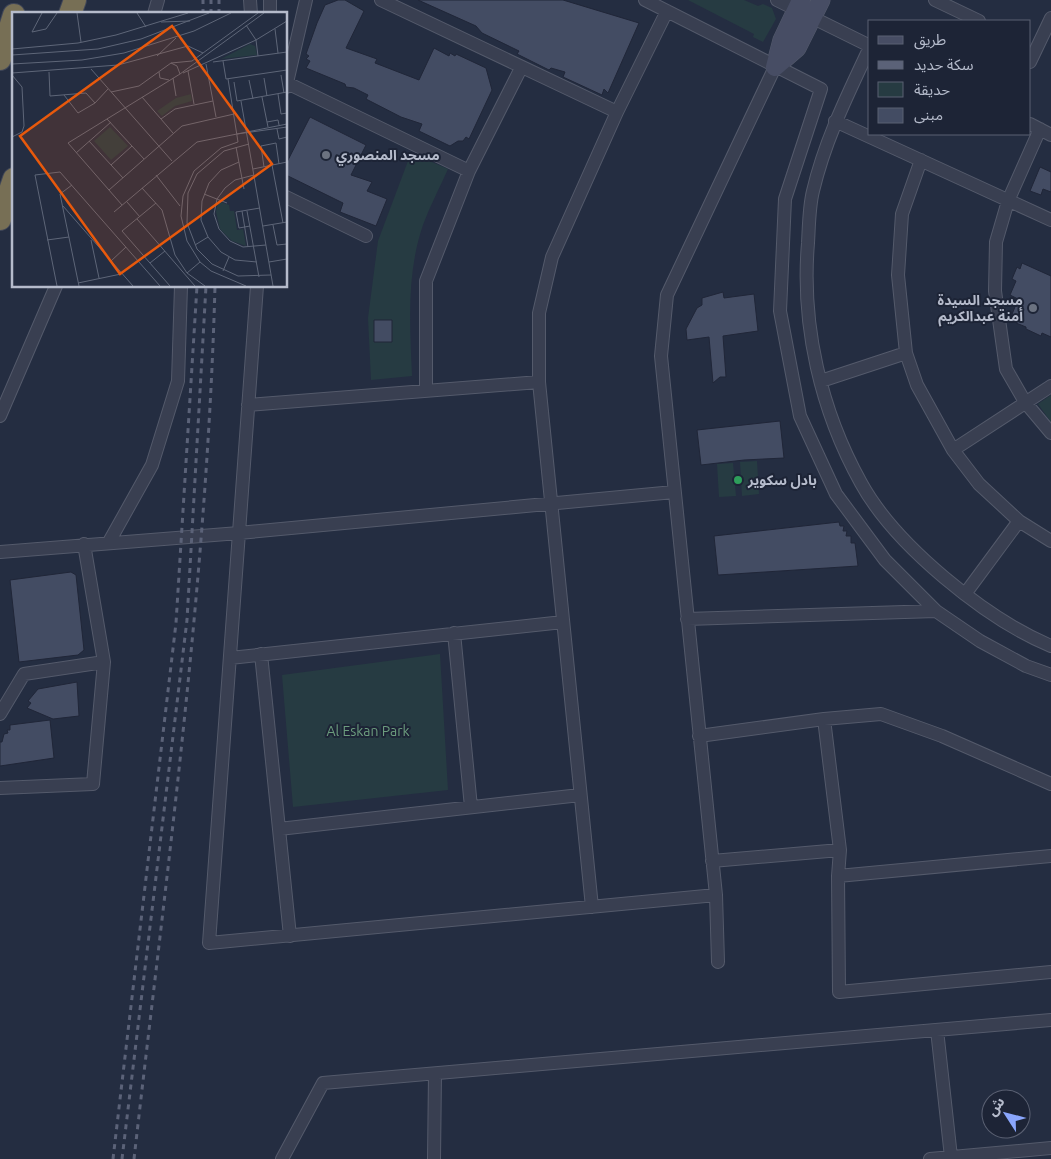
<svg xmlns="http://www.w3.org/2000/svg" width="1051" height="1159" viewBox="0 0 1051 1159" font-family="Ubuntu,'Noto Sans Arabic',sans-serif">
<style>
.green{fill:#263b42}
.building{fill:#434c63;stroke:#202638}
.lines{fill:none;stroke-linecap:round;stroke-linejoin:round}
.street-casing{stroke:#545a6b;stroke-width:14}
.secondary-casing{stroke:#545a6b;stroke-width:19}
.highway-casing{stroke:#414758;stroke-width:24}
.street{stroke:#393f51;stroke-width:12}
.secondary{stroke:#474d64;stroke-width:18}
.highway{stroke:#776f55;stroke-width:22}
.rail{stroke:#5b6278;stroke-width:3;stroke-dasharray:5 5;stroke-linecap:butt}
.worship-dot{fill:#6b7280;stroke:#1d2436;stroke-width:2}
.leisure-dot{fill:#2e9e5b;stroke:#1d2436;stroke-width:2}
.labels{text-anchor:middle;stroke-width:4;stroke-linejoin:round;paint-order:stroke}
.poi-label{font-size:14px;font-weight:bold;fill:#b5bbcb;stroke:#1d2436;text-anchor:start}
.park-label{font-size:14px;fill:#6c9d7e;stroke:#1d2436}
.inset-road{fill:none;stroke:#5e6678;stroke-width:1}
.view{fill:#e8590c;fill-opacity:0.15;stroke:#e8590c;stroke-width:2.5}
.inset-edge{fill:none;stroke:#b5bbcb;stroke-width:2.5}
</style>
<rect width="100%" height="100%" fill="#242d41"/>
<path class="green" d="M688,0H744L758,6L763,4L772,8L776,19L763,42L753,37L754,34Z
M411,153L448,169C440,187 430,206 423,225C406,274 410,326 412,376L371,380L368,318L378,241Z
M1051,395V422L1038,404Z
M757,461L759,494L742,496L740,462Z
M733,463L736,496L719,497L717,464Z
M440,654L448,790L293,807L282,675Z"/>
<path class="building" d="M338,0H345L364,11L346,48L377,59L375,63L419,80L434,48L449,56L450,53L455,56L456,54L486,68L492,90L469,139L466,137L463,141H458L450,146L419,131L422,124L401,117L366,99L368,95L354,88L346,87L345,84L306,68L310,61L306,59L309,56L306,54L317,23L325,5Z
M418,0H563L639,23L608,93L604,89L602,95L563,77L565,72L551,68L549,70L517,54L519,51L482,33L476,26Z
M310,117L366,145L351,175L372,182L367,191L387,199L376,226L340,212L343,203L286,175V164Z
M1040,167L1051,172V192L1043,189L1041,195L1030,191Z
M1022,263L1051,276V337L1042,333L1041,336L1026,329V327L1016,323L1017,319L1011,317L1018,299L1010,295L1016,281L1012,279L1017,267L1020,269Z
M723,292L724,298L754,294L758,331L723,336L726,377H720L713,383L709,337L687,340L686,329L697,308L702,305V298Z
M374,320H392V342H374Z
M780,421L784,458L744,460L701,465L697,430Z
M839,522L840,526H844L843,531H847L846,536H851V543H855L858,566L718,575L714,536Z
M71,572L76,575L84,650L78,655L19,662L10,580Z
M77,682L79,716L53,719L27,708L31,703L28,701L38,689Z
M50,720L54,758L0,766V742H2L4,734L8,733L7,730H10V725Z"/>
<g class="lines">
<g class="street-casing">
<path id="street" d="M250,0L251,14
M270,0V14
M381,0L617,112
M645,0L821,89L785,199L780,311L800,416L836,494L885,560L936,611L980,641L1026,666L1051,675
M777,0L870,46
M935,0L979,21
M154,14L158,0
M870,47C848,94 825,140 813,191C809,207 809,226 808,243C801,326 821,411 861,483C895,545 986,619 1051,646
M1030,62L1051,18
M287,83L469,171
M286,87L306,0
M835,121L1051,220
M1030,124L1051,135
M1040,129L1008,201L996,242L995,291L1006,369L1025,402L1051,433
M921,160L902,214L898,275L906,353L917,385L953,450L979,484L1019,521L1051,541
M286,197L366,236
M257,286L209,943L716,895
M821,381L906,353
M426,390V281L469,171L521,68
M248,405L539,382
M0,416L56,286
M953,450L1051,386
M109,542L152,465L178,381L181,286
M0,552L239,533L674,492
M965,594L1019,521
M687,619L936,611
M454,633L471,807
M261,654L290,936
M230,658L563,622
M0,714L24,674L104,662
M824,719L840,850L838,876L839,992L1051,972
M699,736L824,719L881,714L942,736L1051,784
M0,788L93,784L104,662L84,544
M279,829L580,795
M712,861L840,850
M838,876L1051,856
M592,907L539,382V313L552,257L617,112L667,11
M718,962L716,895L661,356L667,295L775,67
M937,1030L951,1157
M282,1159L323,1083L1051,1020
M434,1159L435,1074
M930,1159L1051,1148"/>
</g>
<g class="secondary-casing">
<path id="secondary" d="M775,67L797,48L821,0
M775,67L782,40L801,0"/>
</g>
<g class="highway-casing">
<path id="highway" d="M70,14L75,0
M0,59L14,15
M0,219L14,179"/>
</g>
<use href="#street" class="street"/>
<use href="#secondary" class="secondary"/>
<use href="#highway" class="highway"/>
<path class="rail" d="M203,14V0
M211,14V0
M219,14V0
M113,1159L176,623L197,286
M122,1159L187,620L206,286
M134,1159C167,869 207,579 215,286"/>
</g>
<g class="worship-dot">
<circle cx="326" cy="155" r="5"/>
<circle cx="1033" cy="308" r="5"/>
</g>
<circle class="leisure-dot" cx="738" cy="480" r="5"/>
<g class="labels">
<g class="poi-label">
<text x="336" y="160">مسجد المنصوري</text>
<text x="1023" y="305" text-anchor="end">مسجد السيدة<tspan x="1023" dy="16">أمنة عبدالكريم</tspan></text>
<text x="748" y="485">بادل سكوير</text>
</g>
<g class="park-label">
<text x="368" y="736">Al Eskan Park</text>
</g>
</g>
<g transform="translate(12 12)">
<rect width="275" height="275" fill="#242d41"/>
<path d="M238,32L243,34L245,43L209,47ZM179,82L180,89L163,94L150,104L145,99L164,86ZM98,115L116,134L99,148L82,129ZM206,189L217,193L218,199H222L225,218L231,217L234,234L220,229L208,217L204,200Z" fill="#263b42"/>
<path class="inset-road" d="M30,1L20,20L34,17L45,1M65,1L69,30M125,1L134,15M149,10L178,9M234,13L244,28L246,44M263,17L266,41M0,37L66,31L104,23L176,1M0,43L86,37L129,27L197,1M145,44L164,26M211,49L214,67L275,58M201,50L275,40M159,51L180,49L246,1M0,52L70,48L112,41L182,19L219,1M194,52L204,105M79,57L160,149M176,59L182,92M37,60L38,84L74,81L83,91M147,60L148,66L157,68M0,61L106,53L176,34L191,41M171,61L244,28L275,9M0,63L10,75L12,114L10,120L0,125M269,63L272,81M161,66L164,84M252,66L255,84M216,67L226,130L209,136L182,159L171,184L169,204L175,229L188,250L199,259L234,274M237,68L241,87M222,70L225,89L275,80M99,80L127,74L159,51L165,54L168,62M266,82L269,102L275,101M52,83L66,101L83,91L96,77M130,85L161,121M250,85L256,115M229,89L261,274M95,107L132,147M149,107L163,97L201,89M255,110L266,108L267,113M265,117L267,127L275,125M225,122L275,115M77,129L111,166M237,132L212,139L185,162L176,181L175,211L185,237L200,252L226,264L259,263M224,135L232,177M64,141L99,110M227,150L209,158L197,171L190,189L189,208L196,225L209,240L223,248L245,250M99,153L120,134M260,153L271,211M252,155L249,134L264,131L267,152M241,157L275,150M144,163L168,194M242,163L223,168L213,176L205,187L202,202L207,217L218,229L231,235L254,233M60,173L48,182L67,274M130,176L150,198L163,243L175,261L193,274M97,178L170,114L222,102M192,182L215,191M115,190L128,205M144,191L110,219L158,274M110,193L56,131L168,62L252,1M51,194L121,274M230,199L236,235M235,199L247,265M102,200L185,130L275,112M125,207L183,274M261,213L265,233L275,232M238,214L227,216L224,200L248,196M251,214L275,210M35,228L57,225M79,228L87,266M183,233L196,225M99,249L114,235M257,250L275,247M138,251L153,239M211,259L217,245M175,261L188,250M66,271L109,262M45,274L23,163L48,160L148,274"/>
<path class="view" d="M160,14L260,152L108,262L8,124Z"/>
<rect width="275" height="275" class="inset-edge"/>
</g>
<rect x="868" y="20" width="162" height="115" fill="#1d2436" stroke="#5a6072"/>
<rect x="878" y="36" width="25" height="8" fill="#474d64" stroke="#5a6072"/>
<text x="914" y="45" font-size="15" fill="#b5bbcb">طريق</text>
<rect x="878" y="61" width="25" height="8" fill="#5b6278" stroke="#5a6072"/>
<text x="914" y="70" font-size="15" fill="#b5bbcb">سكة حديد</text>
<rect x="878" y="82" width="25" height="15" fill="#263b42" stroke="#5a6072"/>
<text x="914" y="95" font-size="15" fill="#b5bbcb">حديقة</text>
<rect x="878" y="108" width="25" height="15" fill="#434c63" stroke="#5a6072"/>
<text x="914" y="120" font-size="15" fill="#b5bbcb">مبنى</text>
<g transform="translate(1006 1114) rotate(306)"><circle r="24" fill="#1d2436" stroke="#5a6072"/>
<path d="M0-4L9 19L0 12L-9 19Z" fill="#8aa6fc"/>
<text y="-8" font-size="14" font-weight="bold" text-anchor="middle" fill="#b5bbcb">ش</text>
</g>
</svg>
